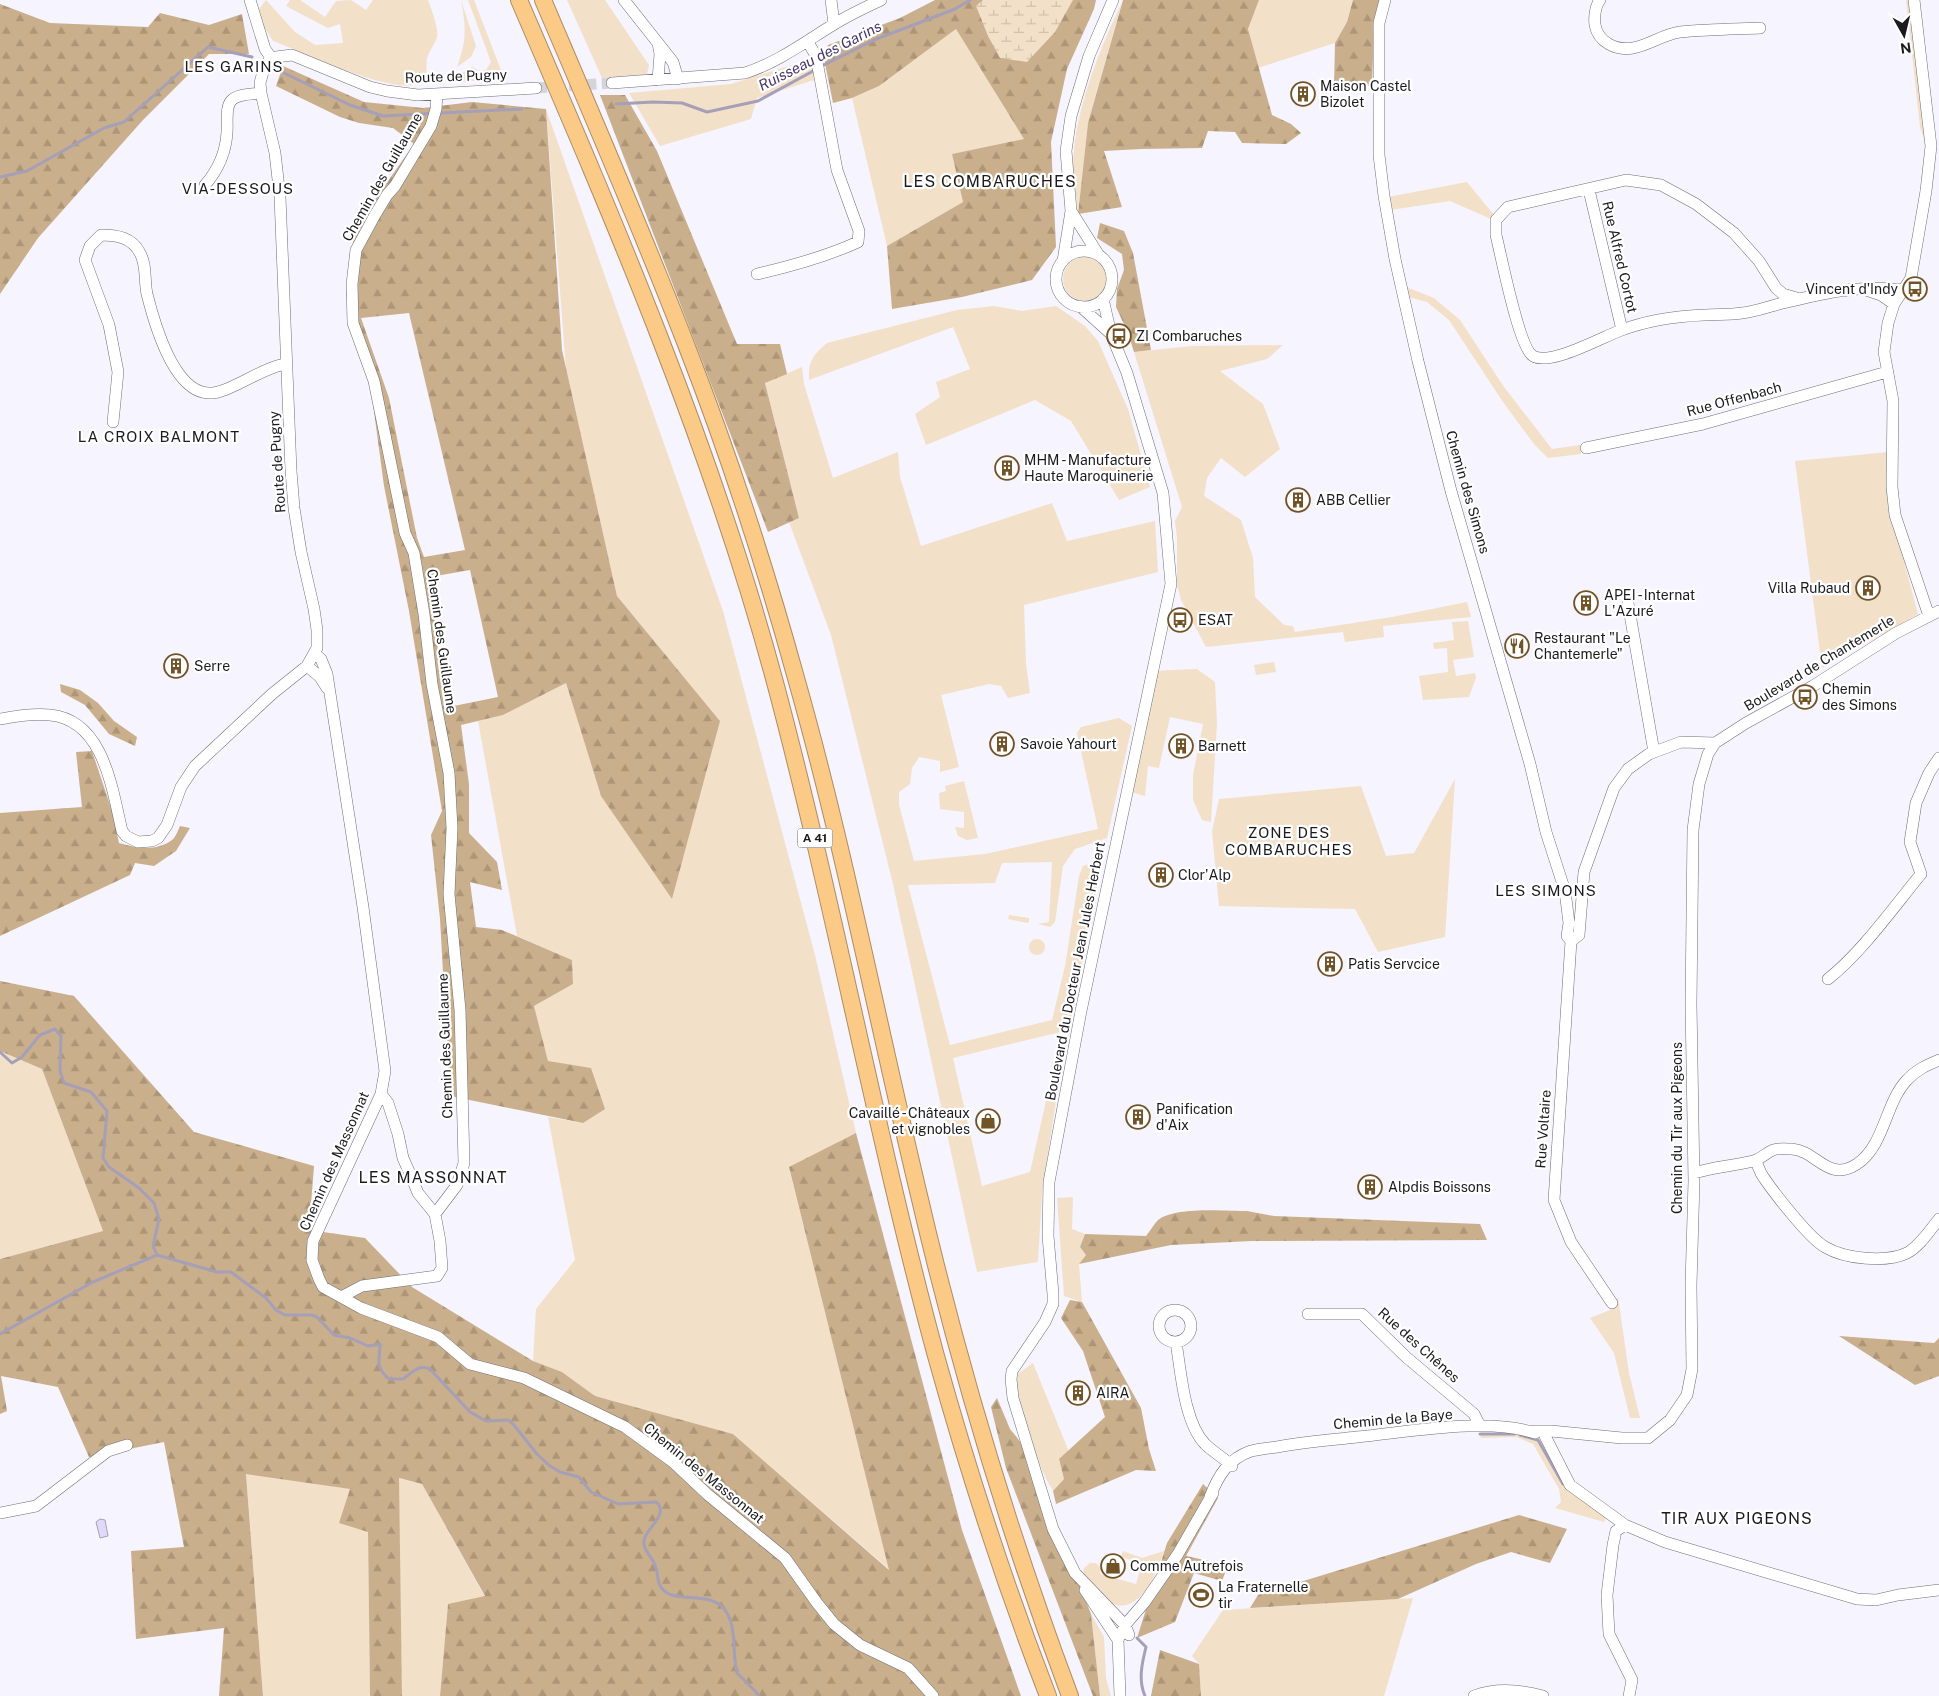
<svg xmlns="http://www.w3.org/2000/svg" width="1939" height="1696" viewBox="0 0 1939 1696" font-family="'Public Sans',sans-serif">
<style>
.green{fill:#f3e0c9}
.forest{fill:url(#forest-firs);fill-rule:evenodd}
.wetland{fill:url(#wetland-marsh)}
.water{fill:#e0d9fa;stroke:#a5a0b8}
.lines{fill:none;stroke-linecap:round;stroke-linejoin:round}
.stream{stroke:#a5a0b8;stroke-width:3}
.minor-tunnel{stroke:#d5d3dc;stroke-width:11;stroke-dasharray:11 5.5;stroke-linecap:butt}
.minor-casing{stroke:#6f6e76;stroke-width:12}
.highway-casing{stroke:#ad8c62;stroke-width:18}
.minor{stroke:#fff;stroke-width:11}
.highway{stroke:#fcca87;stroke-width:16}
.labels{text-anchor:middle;stroke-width:4.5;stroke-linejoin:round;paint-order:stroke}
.shield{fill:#fff;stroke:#5f5f62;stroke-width:1}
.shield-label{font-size:12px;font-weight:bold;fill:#1b1a1e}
.street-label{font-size:14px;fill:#1b1a1e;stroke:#fff}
.poi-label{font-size:14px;fill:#1b1a1e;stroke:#fff;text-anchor:start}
.water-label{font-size:15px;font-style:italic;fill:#45376b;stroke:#fff}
.neighbourhood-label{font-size:15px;letter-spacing:1px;fill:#1b1a1e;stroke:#fff}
.quarter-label{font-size:16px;letter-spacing:1px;fill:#1b1a1e;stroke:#fff}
</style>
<defs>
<pattern id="forest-firs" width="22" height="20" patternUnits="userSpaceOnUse" patternTransform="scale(1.25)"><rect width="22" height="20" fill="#caaf8c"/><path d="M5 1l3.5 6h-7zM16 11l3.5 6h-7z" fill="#ad9678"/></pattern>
<pattern id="wetland-marsh" width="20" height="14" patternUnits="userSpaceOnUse" patternTransform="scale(1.25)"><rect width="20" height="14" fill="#f3e0c9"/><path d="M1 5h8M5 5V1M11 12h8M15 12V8" fill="none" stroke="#d0c0ac"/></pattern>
</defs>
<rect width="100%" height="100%" fill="#f6f4fe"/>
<path class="green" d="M266,0L295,32L315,45L343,43L340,24L328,28L286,6L290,0H300L325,17L336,1L351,0L366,10L373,0H428C431,8 439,29 437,37C435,44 429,51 427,58C425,67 430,76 421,82C399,99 299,50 273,41L264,27L259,9Z
M461,0L476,46L471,57L457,67C467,39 466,28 461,0Z
M468,0H474L504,78L450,83L448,77L461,74L472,67L479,71L486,70L491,62Z
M567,0H605L649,65L647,74L634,77L602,78Z
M1259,0H1353L1347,22L1335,43L1258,68L1248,29Z
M1906,0H1909L1926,145L1920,127Z
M1122,2L1088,123L1078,214C1077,197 1073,180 1073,164C1075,109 1099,51 1122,2Z
M956,29L1025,140L952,154L963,202L887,246L852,98L879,86Z
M811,59L814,80L757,98L751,119L660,146L629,93L731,84Z
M546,109L723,611L815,955L856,1133L789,1168L890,1570L733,1434L595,1396L562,1372L533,1361L536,1309L575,1260L548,1117L583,1123L591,1068L548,1062L534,1006L573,984L572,960L517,936L478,721L503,715L566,683L601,796L720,721L617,596L566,369Z
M1467,182L1494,215L1491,219L1450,201L1390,210L1388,197Z
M1063 279a22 22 0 1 1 44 0a22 22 0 1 1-44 0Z
M1406,287L1434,298L1460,320L1504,387L1552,449L1580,445L1581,454L1548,458L1534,444L1503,402L1449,320L1427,302L1408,297Z
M994,306L1022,311L1056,306L1085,326L1098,341L1128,409L1150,487L1119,500L1071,421L1035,400L926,445L915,414L940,397L936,382L970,369L953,327L809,380C808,361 813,355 827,343L957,310Z
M1283,345L1267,359L1220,371L1263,404L1280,449L1245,477L1221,458L1207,478L1204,496L1241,520L1253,558L1255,597L1284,625L1293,626L1295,632L1392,617L1467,602L1471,617L1383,626L1384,637L1345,642L1343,632L1206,647L1181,600L1177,585V537L1175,521L1182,507L1134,352L1192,346Z
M802,367L804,384L833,478L898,452L900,477L921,546L1052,503L1067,541L1155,521L1158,572L1024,605L1026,664L1030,693L1008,698L1001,686L989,684L941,695L959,767L940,772V761L919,757L912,768L910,784L899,792V805L914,861L985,854L1098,829L1077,733L1081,727L1119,718L1132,726L1107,838L1075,849L1063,866L1055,922L1050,927L1038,924L1049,922L1052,862L1002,863L995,883L908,885L950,1045L1052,1020L1065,966L1079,876L1083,866L1092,863L1097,864L1100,871L1069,1030L953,1058L982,1186L1030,1172L1053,1070L1052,1061H1057L1061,1069L1042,1192L1038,1262L977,1272L893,884L831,635L789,522L799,518L765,383Z
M1889,452L1892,516L1918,614L1822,668L1795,461Z
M1468,621L1474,657L1453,660L1456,676L1475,673L1476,678L1469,697L1423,700L1419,676L1448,672L1447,648L1434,649L1433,643L1454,640L1452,622Z
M1274,662L1276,672L1256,675L1254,665Z
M1197,669L1215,682L1217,723L1211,822L1202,820L1193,800V775L1203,724L1170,717L1159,768L1148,766L1145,796L1130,792L1153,671Z
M1455,779L1445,937L1378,952L1355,909L1219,906L1212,831L1219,799L1361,786L1386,856L1414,853Z
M964,781L978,838L967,840L958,836L955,827L964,828V812L940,809L939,793L946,791L945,786Z
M1009,915L1029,918V921L1028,923L1008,919Z
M1029 947a8 8 0 1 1 16 0a8 8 0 1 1-16 0Z
M0,1051L42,1069L103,1231L0,1259Z
M1073,1197L1072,1229L1085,1234L1080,1247L1086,1255L1079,1264L1082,1302L1064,1296L1057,1198Z
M1618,1297L1629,1373L1640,1418H1630L1614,1353L1590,1318L1610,1310Z
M1033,1363L1069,1452L1059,1460L1064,1479L1053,1491C1034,1460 1022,1412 1015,1376Z
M1480,1434H1514L1538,1440L1564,1485L1606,1518L1604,1522L1555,1508L1561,1502L1559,1489L1533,1444L1516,1437L1481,1438Z
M246,1473L350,1489L368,1532L370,1696H263Z
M398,1478L422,1484L485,1597L448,1605L440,1696H402Z
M1123,1551L1142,1558L1164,1551C1158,1570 1140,1615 1113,1604C1105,1601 1090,1581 1083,1574L1084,1568L1090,1563H1096L1101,1568L1100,1574L1136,1584L1142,1563L1121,1557Z
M1413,1598L1384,1696H1201L1199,1664L1192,1656L1223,1610Z
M1091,1614L1104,1637L1106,1678L1111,1696H1100Z"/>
<path class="forest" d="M935,0H1096L1094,9L1067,69L1051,142L1056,247L1032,280L962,297L892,309L887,246L963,202L952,154L1024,139L956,29L879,86L852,98L833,103L823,54L828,45L900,18Z
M1123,0H1259L1248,29L1272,115L1291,124L1301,133L1286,144L1242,143L1235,132L1208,131L1202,148L1141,149L1104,151L1122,207L1078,214L1088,123Z
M1353,0H1380L1374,27L1372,86H1334L1335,43L1347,22Z
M0,4L50,23L148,27L160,13L209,25L242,14L249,54H209L143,120L38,238L0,294Z
M283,66L364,102L423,108L472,102L546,109L562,350L617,596L720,721L672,899L601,796L566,683L503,715L461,725L469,784V833L497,862L502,890L470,882L476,927L502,930L572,960L573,984L534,1006L548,1061L591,1068L605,1109L583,1123L450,1096L440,919L431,835L442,811L409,611L384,486L371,389L346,295L355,228L414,144L393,128L359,123L340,117L276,86ZM409,313L465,550L424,557L417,538L389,398L361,318ZM470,570L498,697L444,708L430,577Z
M600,95H625L657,151L737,344H780L787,374L765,383L799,518L768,532Z
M1100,223L1124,231L1133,253L1151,350L1134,352L1128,333L1116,307L1117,289L1124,270L1122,254L1097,238Z
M60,684L80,690L98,703L114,721L137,737L135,746L109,734L85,705L61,692Z
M92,751L112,811L119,843C136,848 156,852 172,840C176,837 178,830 180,826L190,828L176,851L154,866L135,863L130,875L0,936V813L82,807L76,752Z
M0,981L74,996L194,1132L314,1166L309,1230L365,1238L412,1287L533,1361L562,1372L595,1396L733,1434L889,1570L789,1167L856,1133L962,1530L1021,1696H440L448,1604L485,1596L422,1484L399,1478L402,1696H370L368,1532L339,1523L350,1489L246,1474L263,1696H219L224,1628L136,1639L131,1551L184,1547L164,1442L89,1457L58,1387L1,1376L7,1411L0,1414V1259L103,1231L42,1069L0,1051Z
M1247,1211L1274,1216L1480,1224L1487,1240L1252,1241L1171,1245L1079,1264L1086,1255L1080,1247L1085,1234L1146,1236C1150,1231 1154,1224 1158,1220C1175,1206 1226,1211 1247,1211Z
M1070,1300L1082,1302L1141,1408L1149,1449L1156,1471L1136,1470L1056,1504L1053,1491L1064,1479L1059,1459L1105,1417L1083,1351L1061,1318Z
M1839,1336L1934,1343L1939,1338V1376L1915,1385Z
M997,1398L1010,1429L1023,1445L1034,1466L1091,1614L1100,1696H1093L1006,1468L991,1407Z
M1203,1484L1218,1498L1186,1556L1228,1565L1222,1581L1194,1573L1175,1622L1137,1638L1167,1543Z
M1519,1515L1567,1529L1550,1563L1511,1552L1476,1564L1398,1599L1250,1608L1258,1595Z
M1160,1650L1199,1664L1201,1696H1151Z"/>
<path class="wetland" d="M983,0H1073L1055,32L1027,62L1000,58L988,36L976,6Z"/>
<path class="water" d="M100,1519L105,1520L108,1536L100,1538L96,1522Z"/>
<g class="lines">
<path class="stream" d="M820,67L874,40L955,9L970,0
M278,70L350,105L383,116L522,109
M616,104L653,102L682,103L707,112L758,101L815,70
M0,177L27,171L104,128L124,122L208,47L252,57
M0,1052L12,1063L22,1057L40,1035L55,1029L61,1036L60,1071L64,1083L91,1092L107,1111L103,1158L109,1167L139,1188L154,1203L159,1219L153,1246L157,1255L217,1272H231L266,1298L276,1310L285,1315H312L317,1317L334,1335L350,1338L368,1346L380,1344C380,1360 374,1366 389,1379H403C412,1373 418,1364 430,1369L470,1412L486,1421L508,1420L513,1424L537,1454L550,1466L560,1472L579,1477L591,1492L618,1504L656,1502C669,1512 650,1526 645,1537C640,1550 654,1557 656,1568C658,1573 657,1578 659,1583C668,1609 712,1586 727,1613C737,1631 732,1654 737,1673L756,1692L759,1696
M0,1334L93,1282L157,1255
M1480,1434H1514
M1520,1435L1538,1440L1563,1484
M1137,1638L1146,1647C1142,1663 1138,1680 1145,1696"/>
<path class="minor-tunnel" d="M536,88L612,83"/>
<g class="minor-casing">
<path id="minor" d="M250,0L265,49L272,59
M624,0L673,62L678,79
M831,0L834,24
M1385,0L1379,23V155L1384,196L1395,259L1418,361L1451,491L1530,764L1546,832L1565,891L1569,923L1567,936L1571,941L1579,935L1584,872L1614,788L1628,769L1649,754L1681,742L1715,743
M1600,0C1595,6 1594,18 1595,25C1598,42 1616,51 1633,48C1649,45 1664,34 1680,32C1707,29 1734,29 1760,28
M1914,0L1931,146L1926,191L1911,278L1894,304L1888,323L1884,352L1893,401L1892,487L1895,515L1929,616
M658,80L660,54L658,43
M612,83L745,73C779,62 806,41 836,23C851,14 866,7 881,0
M205,185C218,170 226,152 227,132C228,123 225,108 231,101C236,94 252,94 261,93
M1589,190L1622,330
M1071,211L1098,254
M1056 279a28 28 0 1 1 56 0a28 28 0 1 1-56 0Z
M1063,261L1071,211L1066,151L1071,116L1089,56L1113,0
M757,274C792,266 825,257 858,242L859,231L837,170L816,56L808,42
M1866,290L1881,295L1894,304
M1103,299L1111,334
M1800,299L1783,294L1776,288L1759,261L1734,233L1696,204L1661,185L1626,180L1508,207L1496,220V235C1501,255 1519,348 1533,356C1550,366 1601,338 1619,331C1645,321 1677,316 1704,315C1717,314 1730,315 1742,313C1754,312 1767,307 1779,304C1819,294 1860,284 1902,290
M1080,306L1111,334L1127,373L1163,493L1171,584L1081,1011L1049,1182L1048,1236L1053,1294V1304L1045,1322L1012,1371L1011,1379L1013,1398L1053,1529L1075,1573L1125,1625L1129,1635
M113,422L118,372L109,325L85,260L90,246L101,235C116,235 132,237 140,253C147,266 144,280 147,294C154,322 173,391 208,393C227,395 262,367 286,364
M1586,448L1703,424L1887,372
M1628,603L1654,752
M315,654L321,659L327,674L363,907L385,1071L381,1094L313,1241L312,1260L319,1279L323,1287L361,1308L438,1337L470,1364L524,1378L625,1427L673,1462L707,1494L785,1558L817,1603L834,1624L860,1645L908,1668L933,1696
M307,666L320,677L327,688
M0,719C16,716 34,713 50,715C104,720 112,789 122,831L126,836L138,842L152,841L158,838L167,825L181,787L195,766L272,694L307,666L317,648V630L314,609L301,552L294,508L291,471L280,197L275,153L261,93L260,83L264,68L268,62L276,57L292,55L370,87L387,91L418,95L536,88
M1571,941L1554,1200L1571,1242L1612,1303
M1828,979C1862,952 1893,908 1921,874L1910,842L1916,803L1929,773L1939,758
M1756,1161C1758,1166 1760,1173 1764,1178C1775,1194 1809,1238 1825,1247C1845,1259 1886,1263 1907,1253C1920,1246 1930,1230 1939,1219
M1694,1173C1713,1167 1733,1166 1753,1161C1761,1159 1766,1153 1773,1150C1778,1148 1787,1149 1792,1149C1817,1151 1828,1183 1857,1164C1885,1145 1885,1103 1907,1080C1916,1070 1927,1065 1939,1060
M435,1214L457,1185L464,1163L460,1010L449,894L452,828L449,773L432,684L424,614L414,553L405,533L374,381L353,323L352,284L356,250L375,215L387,195L395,186L431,126L436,109L437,94
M343,1296L362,1286L437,1276L442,1268L440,1241L435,1214L418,1193L411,1176L403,1158L398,1134L388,1103L381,1094
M1159 1326a16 16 0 1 1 32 0a16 16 0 1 1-32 0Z
M1308,1314H1362L1406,1357L1474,1414L1480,1426
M1176,1342C1181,1372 1184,1422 1205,1444C1213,1452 1224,1458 1232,1466
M1529,1431H1551L1622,1438H1648L1670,1420L1687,1395L1692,1369L1691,1285L1694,1181L1691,1004L1693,830L1699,784L1708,754L1715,743L1746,723L1813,686L1896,633L1939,611
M1545,1436L1570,1485L1625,1525L1665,1542L1857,1599L1876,1600L1898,1595L1939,1590
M1210,1497C1218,1476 1228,1459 1251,1451C1259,1449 1269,1448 1277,1447C1304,1442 1330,1440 1357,1437C1409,1432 1486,1417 1535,1433
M0,1513L36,1506L108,1451L127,1445
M1625,1525L1616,1531L1613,1545L1607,1595L1609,1634L1632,1680L1629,1696
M1085,1590L1118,1640L1120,1696
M1118,1640L1125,1625L1144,1603L1178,1554L1213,1493
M1474,1696C1495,1688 1521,1690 1543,1696"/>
</g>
<g class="highway-casing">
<path id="highway" d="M519,0C616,225 713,450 776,686C835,908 876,1135 936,1356C968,1471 1005,1585 1048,1696
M543,0C592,115 642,230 687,347C729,455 765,566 796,678C844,847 877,1020 918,1191C958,1363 1008,1531 1070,1696"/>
</g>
<use href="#minor" class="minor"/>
<use href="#highway" class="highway"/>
</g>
<defs>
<g id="building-ring" transform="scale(1.25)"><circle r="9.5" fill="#fff" stroke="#725328" stroke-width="1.5"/><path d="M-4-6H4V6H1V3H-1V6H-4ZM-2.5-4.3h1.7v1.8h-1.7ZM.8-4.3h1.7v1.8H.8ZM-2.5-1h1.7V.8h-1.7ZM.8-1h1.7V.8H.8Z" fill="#725328"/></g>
<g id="bus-ring" transform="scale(1.25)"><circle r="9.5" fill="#fff" stroke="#725328" stroke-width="1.5"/><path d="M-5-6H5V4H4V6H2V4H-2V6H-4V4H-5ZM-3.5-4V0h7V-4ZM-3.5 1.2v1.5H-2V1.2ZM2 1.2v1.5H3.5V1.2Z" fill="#725328"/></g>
<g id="restaurant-ring" transform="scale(1.25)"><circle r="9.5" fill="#fff" stroke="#725328" stroke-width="1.5"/><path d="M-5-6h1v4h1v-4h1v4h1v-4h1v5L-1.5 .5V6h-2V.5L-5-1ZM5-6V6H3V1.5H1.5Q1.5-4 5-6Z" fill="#725328"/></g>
<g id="shop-ring" transform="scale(1.25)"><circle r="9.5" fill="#fff" stroke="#725328" stroke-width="1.5"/><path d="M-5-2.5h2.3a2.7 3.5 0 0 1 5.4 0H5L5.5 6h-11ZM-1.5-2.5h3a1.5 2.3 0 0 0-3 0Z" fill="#725328"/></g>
<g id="stadium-ring" transform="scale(1.25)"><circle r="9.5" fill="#fff" stroke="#725328" stroke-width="1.5"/><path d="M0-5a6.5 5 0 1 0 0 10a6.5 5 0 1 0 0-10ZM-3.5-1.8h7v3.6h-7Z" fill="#725328"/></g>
</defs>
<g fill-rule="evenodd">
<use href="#building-ring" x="1303" y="94"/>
<use href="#bus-ring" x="1915" y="289"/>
<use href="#bus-ring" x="1119" y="336"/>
<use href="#building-ring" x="1007" y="468"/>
<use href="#building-ring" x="1298" y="500"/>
<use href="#building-ring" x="1868" y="588"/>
<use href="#building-ring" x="1586" y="603"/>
<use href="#bus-ring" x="1180" y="620"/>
<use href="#restaurant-ring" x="1517" y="646"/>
<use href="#building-ring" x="176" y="666"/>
<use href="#bus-ring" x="1805" y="697"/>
<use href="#building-ring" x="1002" y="744"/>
<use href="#building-ring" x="1181" y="746"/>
<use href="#building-ring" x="1161" y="875"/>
<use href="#building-ring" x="1330" y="964"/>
<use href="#building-ring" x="1138" y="1117"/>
<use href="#shop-ring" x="988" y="1121"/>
<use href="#building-ring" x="1370" y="1187"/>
<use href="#building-ring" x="1078" y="1393"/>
<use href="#shop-ring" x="1113" y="1566"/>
<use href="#stadium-ring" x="1201" y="1595"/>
</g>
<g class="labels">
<rect class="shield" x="797.5" y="828.5" width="35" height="19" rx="4"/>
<g class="shield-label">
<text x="815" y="842">A 41</text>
</g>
<g class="street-label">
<text transform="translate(456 76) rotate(-2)" y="5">Route de Pugny</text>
<text transform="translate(382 177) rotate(-60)" y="5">Chemin des Guillaume</text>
<text transform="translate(1620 257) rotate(77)" y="5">Rue Alfred Cortot</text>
<text transform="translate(1734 399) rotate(-15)" y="5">Rue Offenbach</text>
<text transform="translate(277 462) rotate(-94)" y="5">Route de Pugny</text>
<text transform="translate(1468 492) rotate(74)" y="5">Chemin des Simons</text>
<text transform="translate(442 641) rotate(82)" y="5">Chemin des Guillaume</text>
<text transform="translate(1819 663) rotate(-31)" y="5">Boulevard de Chantemerle</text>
<text transform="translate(1075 971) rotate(-79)" y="5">Boulevard du Docteur Jean Jules Herbert</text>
<text transform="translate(445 1046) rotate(-92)" y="5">Chemin des Guillaume</text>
<text transform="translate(1677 1128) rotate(-90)" y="5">Chemin du Tir aux Pigeons</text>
<text transform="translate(1543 1129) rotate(-86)" y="5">Rue Voltaire</text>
<text transform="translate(334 1161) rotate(-66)" y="5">Chemin des Massonnat</text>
<text transform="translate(1419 1345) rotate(42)" y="5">Rue des Chênes</text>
<text transform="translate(1393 1419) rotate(-5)" y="5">Chemin de la Baye</text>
<text transform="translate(704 1473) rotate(39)" y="5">Chemin des Massonnat</text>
</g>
<g class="poi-label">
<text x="1320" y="91">Maison Castel<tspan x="1320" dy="16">Bizolet</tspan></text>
<text x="1898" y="294" text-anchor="end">Vincent d'Indy</text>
<text x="1136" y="341">ZI Combaruches</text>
<text x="1024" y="465">MHM - Manufacture<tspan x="1024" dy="16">Haute Maroquinerie</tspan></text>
<text x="1316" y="505">ABB Cellier</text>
<text x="1850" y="593" text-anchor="end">Villa Rubaud</text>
<text x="1604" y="600">APEI - Internat<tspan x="1604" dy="16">L'Azuré</tspan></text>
<text x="1198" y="625">ESAT</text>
<text x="1534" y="643">Restaurant "Le<tspan x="1534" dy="16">Chantemerle"</tspan></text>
<text x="194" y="671">Serre</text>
<text x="1822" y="694">Chemin<tspan x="1822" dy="16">des Simons</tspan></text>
<text x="1020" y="749">Savoie Yahourt</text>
<text x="1198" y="751">Barnett</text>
<text x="1178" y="880">Clor'Alp</text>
<text x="1348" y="969">Patis Servcice</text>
<text x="1156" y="1114">Panification<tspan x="1156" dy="16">d'Aix</tspan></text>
<text x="970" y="1118" text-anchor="end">Cavaillé - Châteaux<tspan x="970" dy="16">et vignobles</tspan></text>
<text x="1388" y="1192">Alpdis Boissons</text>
<text x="1096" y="1398">AIRA</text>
<text x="1130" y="1571">Comme Autrefois</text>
<text x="1218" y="1592">La Fraternelle<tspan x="1218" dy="16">tir</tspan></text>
</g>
<g class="water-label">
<text transform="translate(820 56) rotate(-27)" y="5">Ruisseau des Garins</text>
</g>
<g class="neighbourhood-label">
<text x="234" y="72">LES GARINS</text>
<text x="238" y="194">VIA-DESSOUS</text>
<text x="159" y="442">LA CROIX BALMONT</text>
<text x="1289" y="838">ZONE DES<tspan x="1289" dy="17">COMBARUCHES</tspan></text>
<text x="1546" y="896">LES SIMONS</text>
</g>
<g class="quarter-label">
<text x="990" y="187">LES COMBARUCHES</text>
<text x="433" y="1183">LES MASSONNAT</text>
<text x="1737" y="1524">TIR AUX PIGEONS</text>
</g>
</g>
<g transform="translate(1904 35) rotate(172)" stroke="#ffffff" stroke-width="4" paint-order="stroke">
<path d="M0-4L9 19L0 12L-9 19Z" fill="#1b1a1e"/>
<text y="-8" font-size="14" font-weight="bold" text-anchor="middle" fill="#1b1a1e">N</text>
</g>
</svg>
